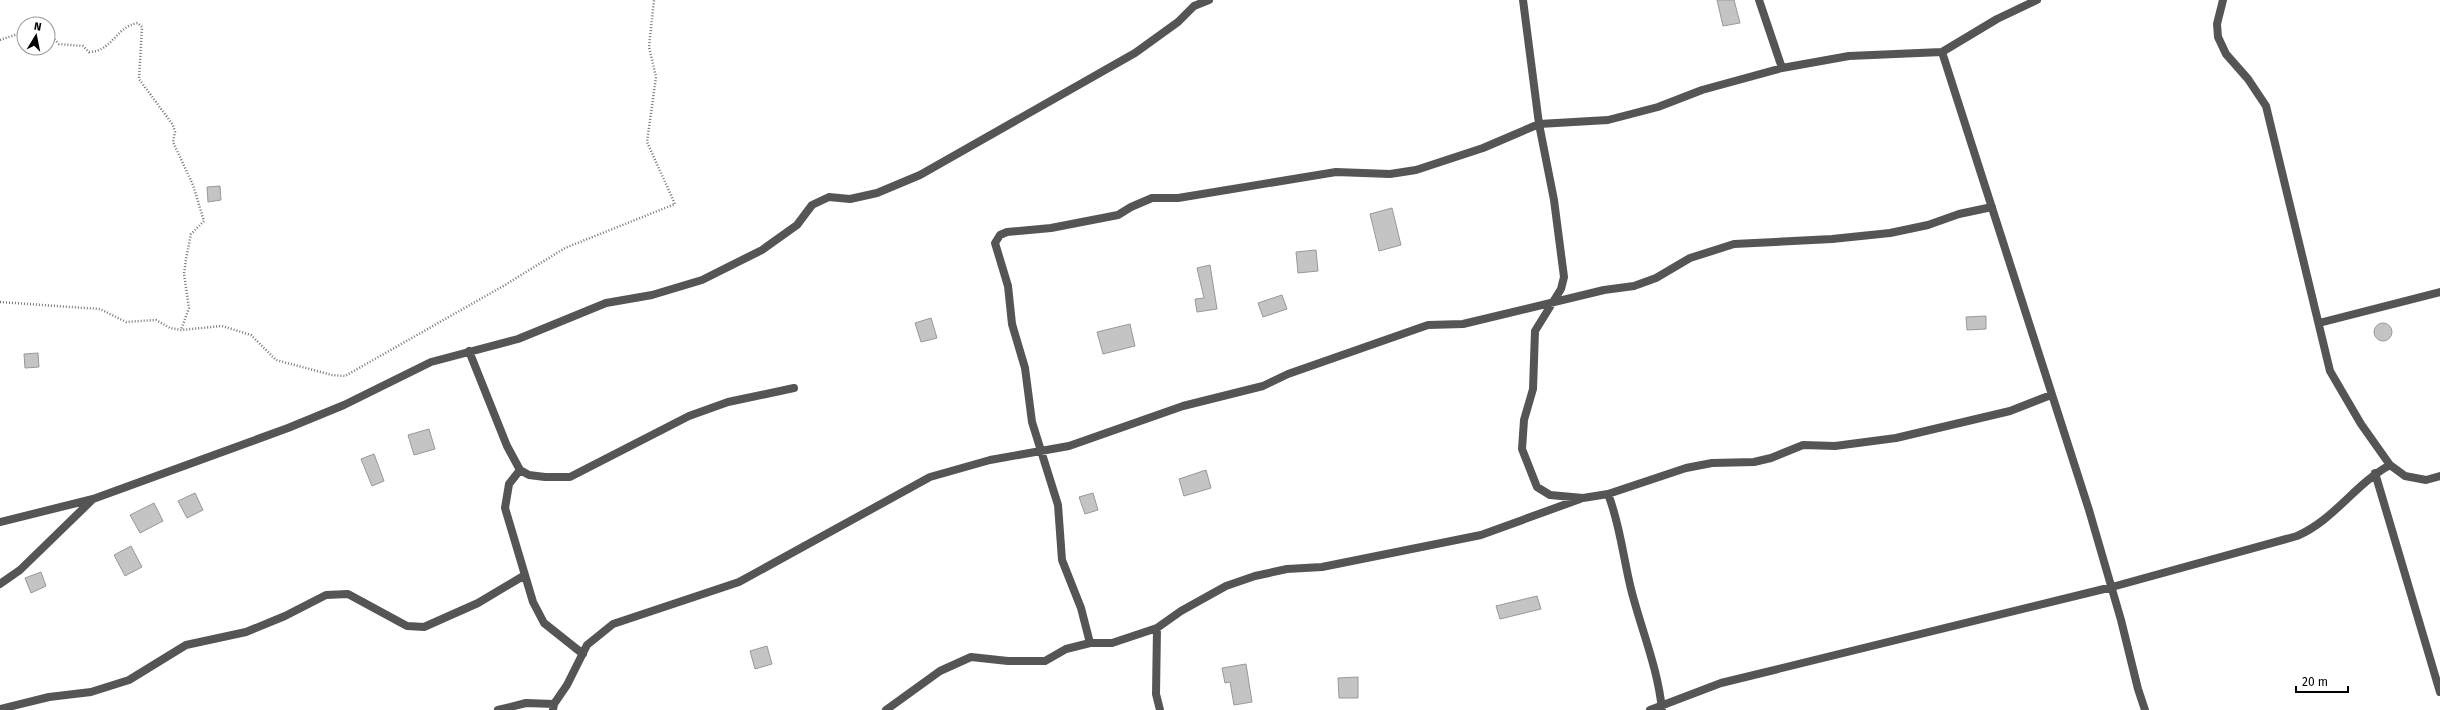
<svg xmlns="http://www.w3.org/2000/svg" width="2440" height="710" viewBox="0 0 2440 710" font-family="'Fira Sans',sans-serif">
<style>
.building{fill:#c4c4c4;stroke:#999}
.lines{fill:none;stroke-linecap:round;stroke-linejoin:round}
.path{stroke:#777;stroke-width:2.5;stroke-dasharray:1 2;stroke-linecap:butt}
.street{stroke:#555;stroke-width:8}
</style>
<rect width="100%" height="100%" fill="#fff"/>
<path class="building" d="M1717,0H1734L1740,23L1723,26Z
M220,186L221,200L208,202L207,187Z
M1392,208L1401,245L1379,251L1370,214Z
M1316,250L1318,271L1298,273L1296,252Z
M1210,265L1217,309L1197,312L1195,299L1204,298L1197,268Z
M1282,295L1287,309L1263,317L1258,303Z
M1986,316V329L1967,330L1966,317Z
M931,318L937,338L921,342L915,323Z
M2374 332a9 9 0 1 1 18 0a9 9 0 1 1-18 0Z
M1130,324L1135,346L1103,354L1097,332Z
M38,353L39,367L25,368L24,354Z
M429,429L435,449L414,455L408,435Z
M374,454L384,481L372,486L361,459Z
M1206,470L1211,488L1184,496L1179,479Z
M195,493L203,510L187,518L178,501Z
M1093,493L1098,510L1085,514L1079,497Z
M154,503L163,521L140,533L130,515Z
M131,546L142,567L125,576L114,555Z
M41,572L46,586L31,593L25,578Z
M1537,596L1541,609L1500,619L1496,606Z
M767,646L772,664L755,669L750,651Z
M1246,664L1252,702L1234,705L1230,682L1225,683L1222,668Z
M1358,677V698H1339L1338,678Z"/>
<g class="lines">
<path class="path" d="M48,33L59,44L83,46L89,52C113,51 115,27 138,23L142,27L139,79L173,125L175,132L173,142L193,185L204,221L191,234L186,259L184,274L189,308L181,330
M0,40L24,32
M0,302L100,309L126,322L156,320L170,328L181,330L222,326L251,335L276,360L332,375L345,376L505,285L565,248L675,204L647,142L656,77L649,47L654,0"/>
<path class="street" d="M1523,0L1539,124L1554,200L1564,277L1561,289L1535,331L1533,389L1524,420L1522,449L1537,487L1550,495L1583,498L1608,494C1620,524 1623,557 1631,589C1641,629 1658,668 1662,710
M1759,0L1782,68
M2223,0L2217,24L2218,37L2226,54L2248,79L2266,106L2330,371L2361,424L2390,465L2405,476L2426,480L2440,476
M1942,52L2089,510L2121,620L2138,689L2145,710
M2319,323L2440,292
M469,351L507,446L520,470L529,475L545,477H570L689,416L728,402L794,388
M520,470L509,484L505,508L533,602L544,623L583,654
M2375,473L2440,692
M1608,494L1686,468L1712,463L1754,462L1771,458L1803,445L1835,446L1896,438L2010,411L2051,395
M0,522L93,499L288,428L344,405L431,362L518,339L606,303L652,295L702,280L762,250L797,225L812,205L829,197L850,199L877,193L920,175L1135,53L1178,22L1194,6L1209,0
M0,584L20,570L92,500
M1157,628L1156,694L1160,710
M1090,643L1081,608L1062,560L1058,505L1032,422L1025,368L1012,324L1008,286L995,243L1000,235L1007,232L1051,228L1118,215L1131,207L1152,198H1178L1336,172L1390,174L1416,170L1483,148L1539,124L1608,120L1658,107L1702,90L1782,68L1849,56L1942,52L1997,19L2037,0
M0,709L49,697L91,692L129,680L186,645L246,632L285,616L326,595L348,594L407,626L424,627L478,603L525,575
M498,710L526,703L554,704
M553,710L554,704L567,685L587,645L613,624L739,582L930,477L990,460L1069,446L1183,406L1263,386L1288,374L1428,325L1463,324L1604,290L1634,286L1656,278L1690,258L1734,244L1832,239L1890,233L1928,225L1959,214L1992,207
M886,710L940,671L971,657L1008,661H1045L1066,649L1090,643H1112L1157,628L1181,611L1226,586L1255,576L1287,569L1322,567L1481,535L1580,499
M1650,710L1721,683L2112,587L2297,536C2334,520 2355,484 2390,465"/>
</g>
<g transform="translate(36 36) rotate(10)"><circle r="19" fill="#ffffff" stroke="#999999"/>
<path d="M0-3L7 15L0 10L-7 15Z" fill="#000000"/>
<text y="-6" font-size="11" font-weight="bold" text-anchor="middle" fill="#000000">N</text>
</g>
<path d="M2296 686v6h52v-6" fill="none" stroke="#000000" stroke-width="2"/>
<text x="2302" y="686" font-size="12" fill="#000000" stroke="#ffffff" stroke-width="3" paint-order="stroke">20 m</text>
</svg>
